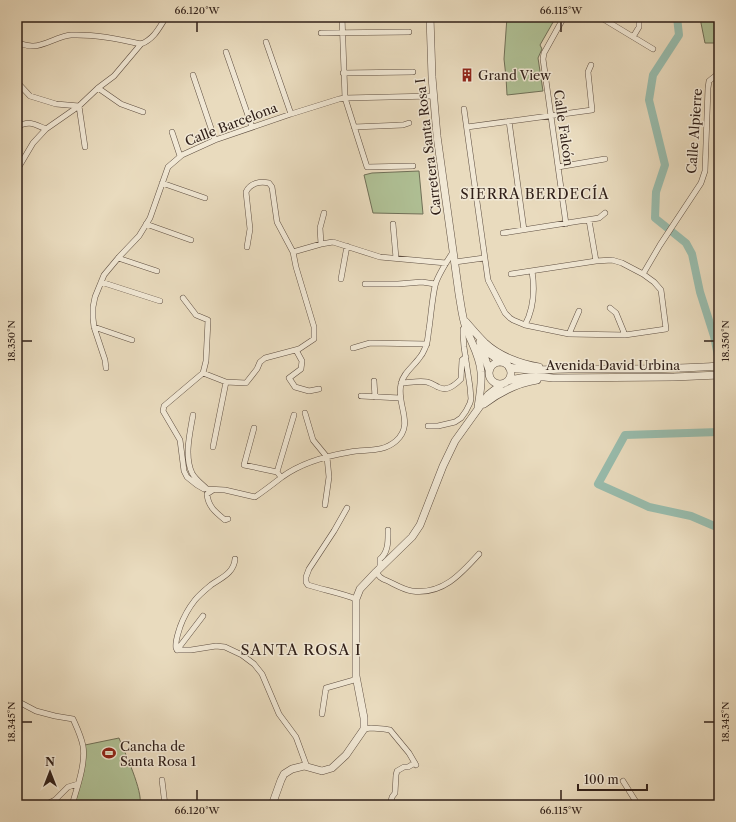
<svg xmlns="http://www.w3.org/2000/svg" width="736" height="822" viewBox="0 0 736 822" font-family="'Libre Caslon Text',serif">
<style>
.green{fill:#b0c196;stroke:#707058}
.lines{fill:none;stroke-linecap:round;stroke-linejoin:round}
.river{stroke:#98bcad;stroke-width:8}
.minor-casing{stroke:#5f4f42;stroke-width:6}
.tertiary-casing{stroke:#5f4f42;stroke-width:8}
.minor{stroke:#f1e8d5;stroke-width:5}
.tertiary{stroke:#f1e8d5;stroke-width:7}
.ticks{fill:none;stroke:#312019;stroke-width:1.5}
.labels{text-anchor:middle;stroke-width:3;stroke-linejoin:round;paint-order:stroke}
.poi-label{font-size:13px;fill:#312019;stroke:#f1e8d5;text-anchor:start}
.street-label{font-size:13px;fill:#312019;stroke:#f1e8d5}
.neighbourhood-label{font-size:14px;letter-spacing:1px;fill:#312019;stroke:#f1e8d5}
.quarter-label{font-size:15px;letter-spacing:1px;fill:#312019;stroke:#f1e8d5}
.neatline{fill:none;stroke:#312019;stroke-width:1.5}
.ticks-label{font-size:10px;text-anchor:middle;fill:#312019}
</style>
<rect width="100%" height="100%" fill="#e9dbbe"/>
<filter id="stains"><feTurbulence type="fractalNoise" baseFrequency=".005" numOctaves="4"/><feColorMatrix values="0 0 0 0 .2 0 0 0 0 .09 0 0 0 0 .02 0 0 0 .5 -.17"/></filter>
<radialGradient id="worn" r=".72"><stop offset=".6" stop-color="#630" stop-opacity="0"/><stop offset="1" stop-color="#630" stop-opacity=".3"/></radialGradient>
<path class="green" d="M507,17H556L540,45L542,49L538,58L543,91L507,95L506,77L504,59Z
M702,17H719V43H705L700,18Z
M419,171L423,214L373,213L364,175L372,173Z
M119,738C125,753 143,791 140,805H75L82,773L85,745Z"/>
<g class="lines">
<path class="river" d="M677,17L679,35L653,75L649,100L665,165L656,192L655,218L686,243L692,254L700,292L714,336L719,361
M719,432L625,435L598,484L649,507L691,516L719,528"/>
<g class="minor-casing">
<path id="minor" d="M342,17L345,98L367,167L413,166
M564,17L544,53L543,59L566,224
M600,17L653,49
M321,33L409,32
M633,37L639,27V17
M266,42L291,114
M17,43C22,44 27,46 32,46C43,47 58,36 71,35C94,34 118,39 141,44C154,39 159,28 166,17
M226,52L252,127
M343,73L413,72
M193,75L215,140
M17,82L30,96L56,104L79,106L98,88L114,76L141,44
M98,88L121,104L143,112
M464,109L488,280L505,313L510,318L513,320L525,325L569,334L625,335L666,329L661,290L654,282L643,274L622,263L612,260L596,261L511,274
M509,121L524,230
M17,127C29,120 34,124 46,129L79,106L85,147
M354,127L403,125L409,123
M467,127L592,110L588,72L591,65
M172,132L180,156
M558,167L605,159
M17,170L33,143L46,129
M162,183L205,198
M589,220L596,261
M146,224L191,240
M393,224L396,258
M503,233L599,218L605,213
M321,244L320,228L324,213
M247,247L250,229L246,192C250,183 260,181 269,183L272,187L277,222L293,252L321,244L333,242L380,257L446,263
M118,258L157,271
M455,262L484,258
M643,274L660,245L701,183L705,171L708,88L709,81L719,73
M341,279L347,246
M101,282L160,301
M365,284H398L422,282L435,284
M183,298L196,315L208,320L206,361L203,373
M610,308L616,313L625,335
M525,325C534,308 535,290 532,271
M94,327L132,340
M569,334L579,311
M353,348L370,343L427,344
M296,350L302,361L301,369L289,378L295,387L309,391L319,389
M106,368L105,360L94,327L93,318V307L95,297L104,275L119,257L139,236L150,218L168,167L182,155L215,140L291,114L339,99L345,98L433,96
M374,381L375,397
M401,383C409,383 419,380 427,382C431,383 434,385 438,387C447,392 455,385 461,379L462,360L466,357
M361,396L400,398
M305,413L313,440L327,457L329,477L325,505
M193,415C190,433 184,456 192,473C195,479 202,484 207,489L225,490L255,497C264,491 273,484 282,477C301,463 326,456 350,452C366,449 382,453 396,441C415,424 396,405 401,384C403,373 414,366 420,357C423,354 424,350 426,346C428,341 428,334 429,329C431,315 432,300 435,286C437,276 448,260 453,252
M428,426H438L455,422L461,418L466,411L470,403L471,399L470,387L464,347L463,334V329L466,327
M254,428L244,465L277,472L281,477
M213,447L226,382
M277,472L294,415
M204,489L197,485L187,477L184,471L180,440L163,411L164,406L203,373L226,382L246,383L257,369L260,362L265,358L299,349L314,339V327L296,267L293,252
M213,490L207,494C208,506 215,512 225,520L228,519
M347,508L334,531L309,569L306,577V582L308,585C324,590 341,593 356,599
M235,559C234,573 221,578 211,585C205,590 199,595 195,600C187,610 184,616 180,627C178,634 175,641 176,648L177,650H191L216,646L225,647L242,655L254,664L262,674L279,714L296,737L307,767
M380,568V559C389,552 388,539 388,530
M376,572L380,577L383,579C391,582 403,590 412,591C442,595 460,575 479,554
M177,650L203,616
M17,701L36,711L55,716L73,719C77,728 81,736 83,746C86,763 77,788 72,805
M322,714L326,688L354,680L356,676
M364,729L371,728L384,729L390,730L409,753L416,765
M162,780L165,805
M623,781L638,805
M45,805L55,800L68,787L78,784
M390,805L392,797L395,793L396,775L397,771L404,767H408L415,763"/>
</g>
<g class="tertiary-casing">
<path id="tertiary" d="M430,17L432,77L437,136L459,294C461,305 462,317 466,328C471,342 480,356 481,372C482,383 480,395 478,407
M466,322C472,329 478,336 485,343C499,356 520,364 539,367
M480,342L490,354L501,362
M479,347L484,355L489,370
M489 373a11 11 0 1 1 22 0a11 11 0 1 1-22 0Z
M509,367C528,372 549,369 569,369C619,369 669,370 719,366
M508,381C523,376 538,376 553,378L674,377L719,375
M484,404C500,392 517,383 537,380
M272,805L281,780L284,774L292,769L304,766L322,771L332,768L346,755L364,729V718L356,676V599L360,589L376,572L412,537L420,525L443,466L455,441L488,395L502,384"/>
</g>
<use href="#minor" class="minor"/>
<use href="#tertiary" class="tertiary"/>
</g>
<path class="ticks" d="M197,22V32M561,22V32M22,341H32M704,341H714M22,722H32M704,722H714M197,790V800M561,790V800"/>
<defs>
<g id="building-bare" transform="scale(1.08)"><path d="M-4-6H4V6H1V3H-1V6H-4ZM-2.5-4.3h1.7v1.8h-1.7ZM.8-4.3h1.7v1.8H.8ZM-2.5-1h1.7V.8h-1.7ZM.8-1h1.7V.8H.8Z" fill="#8f2418" stroke="#f1e8d5" stroke-width="2.5" paint-order="stroke"/></g>
<g id="stadium-bare" transform="scale(1.08)"><path d="M0-5a6.5 5 0 1 0 0 10a6.5 5 0 1 0 0-10ZM-3.5-1.8h7v3.6h-7Z" fill="#8f2418" stroke="#f1e8d5" stroke-width="2.5" paint-order="stroke"/></g>
</defs>
<g fill-rule="evenodd">
<use href="#building-bare" x="467" y="75"/>
<use href="#stadium-bare" x="109" y="753"/>
</g>
<g class="labels">
<g class="poi-label">
<text x="478" y="80">Grand View</text>
<text x="120" y="751">Cancha de<tspan x="120" dy="15">Santa Rosa 1</tspan></text>
</g>
<g class="street-label">
<text transform="translate(231 124) rotate(-21)" y="5">Calle Barcelona</text>
<text transform="translate(564 128) rotate(82)" y="5">Calle Falcón</text>
<text transform="translate(694 131) rotate(-86)" y="5">Calle Alpierre</text>
<text transform="translate(428 147) rotate(-97)" y="5">Carretera Santa Rosa I</text>
<text x="613" y="370">Avenida David Urbina</text>
</g>
<g class="neighbourhood-label">
<text x="535" y="199">SIERRA BERDECÍA</text>
</g>
<g class="quarter-label">
<text x="301" y="655">SANTA ROSA I</text>
</g>
</g>
<rect width="736" height="822" fill="none" stroke="#e9dbbe" stroke-width="44"/>
<g transform="translate(50 772)" stroke="#f1e8d5" stroke-width="3" paint-order="stroke">
<path d="M0-3L7 15L0 10L-7 15Z" fill="#312019"/>
<text y="-6" font-size="11" font-weight="bold" text-anchor="middle" fill="#312019">N</text>
</g>
<path d="M578 784v6h69v-6" fill="none" stroke="#312019" stroke-width="2"/>
<text x="584" y="784" font-size="12" fill="#312019" stroke="#f1e8d5" stroke-width="3" paint-order="stroke">100 m</text>
<rect x="22" y="22" width="692" height="778" class="neatline"/>
<g class="ticks-label">
<text x="197" y="14">66.120°W</text>
<text x="561" y="14">66.115°W</text>
<text transform="translate(11 341) rotate(-90)" y="4">18.350°N</text>
<text transform="translate(725 341) rotate(-90)" y="4">18.350°N</text>
<text transform="translate(11 722) rotate(-90)" y="4">18.345°N</text>
<text transform="translate(725 722) rotate(-90)" y="4">18.345°N</text>
<text x="197" y="814">66.120°W</text>
<text x="561" y="814">66.115°W</text>
</g>
<rect width="100%" height="100%" filter="url(#stains)"/>
<rect width="100%" height="100%" fill="url(#worn)"/>
</svg>
